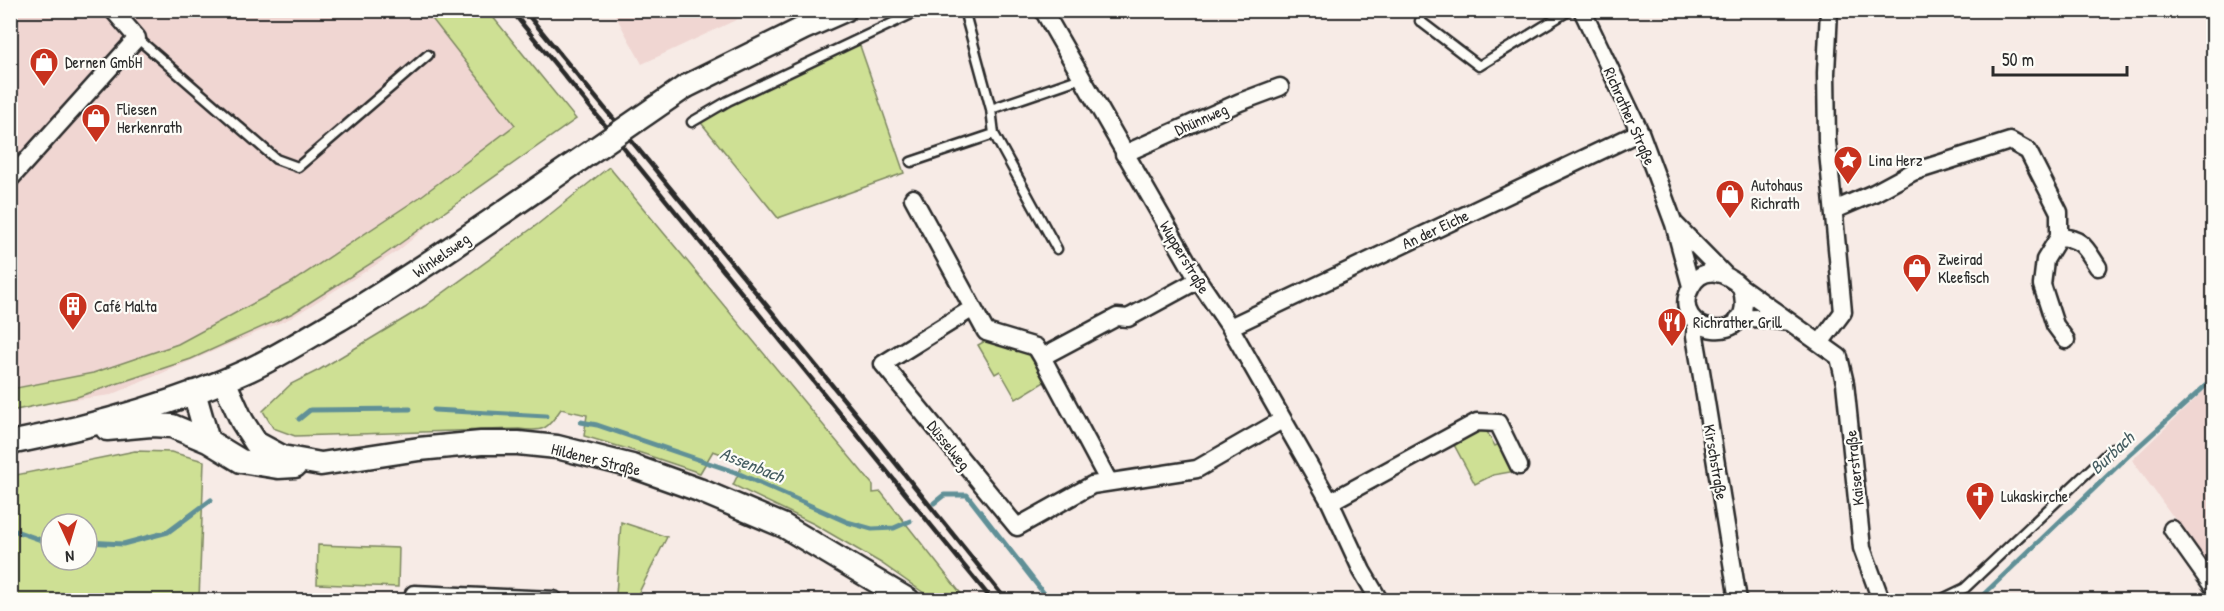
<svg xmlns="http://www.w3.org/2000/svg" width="2224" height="611" viewBox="0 0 2224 611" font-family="'Patrick Hand',sans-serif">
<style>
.built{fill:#f0d6d2}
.green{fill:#cee094;stroke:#7c8660;stroke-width:1.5;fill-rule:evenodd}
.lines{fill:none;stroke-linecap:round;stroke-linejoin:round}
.stream{stroke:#609097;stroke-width:5}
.lane-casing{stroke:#2b2b2b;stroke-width:13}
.street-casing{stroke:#2b2b2b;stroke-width:21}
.secondary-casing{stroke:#2b2b2b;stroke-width:27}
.lane{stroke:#fdfcf7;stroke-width:8}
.street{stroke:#fdfcf7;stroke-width:16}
.secondary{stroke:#fdfcf7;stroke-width:22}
.rail{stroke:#2b2b2b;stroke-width:4.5}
.secondary-bridge-casing{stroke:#2b2b2b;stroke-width:27;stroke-linecap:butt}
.secondary-bridge{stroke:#fdfcf7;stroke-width:22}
.labels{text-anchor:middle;stroke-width:4.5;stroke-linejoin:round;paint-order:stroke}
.poi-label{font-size:16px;fill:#2b2b2b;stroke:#fdfcf7;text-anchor:start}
.street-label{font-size:16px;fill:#2b2b2b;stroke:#fdfcf7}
.water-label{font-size:18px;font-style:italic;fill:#455d61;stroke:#fdfcf7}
</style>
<rect width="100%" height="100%" fill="#f7ebe6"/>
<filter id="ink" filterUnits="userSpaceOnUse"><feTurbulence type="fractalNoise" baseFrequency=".0167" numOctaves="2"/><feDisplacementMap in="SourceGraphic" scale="12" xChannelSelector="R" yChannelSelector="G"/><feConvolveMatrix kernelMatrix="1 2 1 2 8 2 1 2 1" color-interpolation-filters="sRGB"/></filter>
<g filter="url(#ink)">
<path class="built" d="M10,11H473L559,116L398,251L291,318L111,395L11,408Z
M613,11H755L642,64Z
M2213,382V572L2132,460Z"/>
<path class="green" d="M426,11H488L576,119L381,257L293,313L191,359L77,397L11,411V389L93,373L178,344L289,284L420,197L515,125Z
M858,40L904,173L778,218L698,119Z
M609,167L873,485V493L881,492L966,600H934L881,563L814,524L733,485L744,462L713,451L700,473L641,453L584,436L587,415L561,409C547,430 544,432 519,429L295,436L273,428L263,411L291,384L319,370L425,306L538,224Z
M985,341L1029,352L1046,381L1016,399L1000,371L995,374L978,345Z
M1476,428L1486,430L1495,446L1501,443L1516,471L1493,475L1475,484L1452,441Z
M135,451L171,452L204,461L199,600H11V476ZM51,524H87V560H51Z
M621,522L667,537L635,600L616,595Z
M318,545L399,548L398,587L317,584Z"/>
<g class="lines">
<path class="stream" d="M434,410L546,416
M299,419L310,410L410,409
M581,422L597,425L735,472L847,522L872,529L894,528L910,521
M934,503L944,495H967L1049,600
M10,529L41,540L51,541
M87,542L123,544L168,532L211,500
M1978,600L2128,456L2214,378"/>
<g class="lane-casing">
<path id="lane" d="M964,10L991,109L994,134L1057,249
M1420,21L1479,66L1570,10
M137,38L276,159L298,167L428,55
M991,109L1081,78
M692,122L728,101L920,10
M911,162L994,134
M1940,600L1965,588L2113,448"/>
</g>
<g class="street-casing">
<path id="street" d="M1043,10L1198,280L1230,327L1330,502L1362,571L1379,600
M1582,10L1640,132L1674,224L1691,286
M1124,154L1240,102L1280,87
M10,179L137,38L113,10
M913,198L986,332L1036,347L1042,357L1117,317L1128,318L1198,280
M1834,210L1874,193L1913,172L2010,141L2028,151L2059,212V237L2045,260L2042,285L2055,325L2066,340
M1675,224L1725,275
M2059,237C2083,238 2086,249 2098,267
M1741,287C1761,352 1665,334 1691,287C1703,264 1726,272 1741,287L1839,357L1845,383L1862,548L1881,600
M973,308L883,364L1017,527L1092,485L1197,469L1282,420
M1738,319L1757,318L1789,322
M1696,323L1695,336L1701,371L1738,600
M1230,327L1640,132
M1820,343L1843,312L1827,141L1826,73L1829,10
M1042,357L1109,482
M1330,502L1477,422L1498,423L1519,466
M2172,529L2214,588
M414,600V594L554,600"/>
</g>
<g class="secondary-casing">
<path id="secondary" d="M685,87L804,28L845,10
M224,381L242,421L256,443L282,457L321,464L419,449L481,443H518L557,447L632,466L699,490L784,526L908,600
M194,392L208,441
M107,429L151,425L172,426L208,441L241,461L278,467L295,466
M10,443C90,427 175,404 249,370C281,355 310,336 340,319C420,271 495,218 572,165"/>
</g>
<use href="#lane" class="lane"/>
<use href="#street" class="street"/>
<use href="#secondary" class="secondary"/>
<path class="rail" d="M511,10L992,600
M524,10L873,435L1006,600"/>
<g class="secondary-bridge-casing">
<path id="secondary-bridge" d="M572,165L685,87"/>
</g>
<use href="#secondary-bridge" class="secondary-bridge"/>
</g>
</g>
<defs>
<g id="shop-pin" transform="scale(1.5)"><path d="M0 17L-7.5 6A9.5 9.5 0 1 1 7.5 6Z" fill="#c8321e" stroke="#fdfcf7"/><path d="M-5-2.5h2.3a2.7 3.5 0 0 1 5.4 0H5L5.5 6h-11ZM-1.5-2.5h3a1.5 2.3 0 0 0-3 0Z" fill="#fff"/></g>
<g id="sight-pin" transform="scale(1.5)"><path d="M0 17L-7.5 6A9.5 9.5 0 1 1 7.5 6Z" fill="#c8321e" stroke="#fdfcf7"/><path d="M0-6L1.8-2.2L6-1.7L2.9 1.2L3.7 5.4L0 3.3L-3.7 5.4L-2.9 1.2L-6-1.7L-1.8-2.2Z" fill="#fff"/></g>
<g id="building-pin" transform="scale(1.5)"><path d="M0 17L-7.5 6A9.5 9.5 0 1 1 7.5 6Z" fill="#c8321e" stroke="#fdfcf7"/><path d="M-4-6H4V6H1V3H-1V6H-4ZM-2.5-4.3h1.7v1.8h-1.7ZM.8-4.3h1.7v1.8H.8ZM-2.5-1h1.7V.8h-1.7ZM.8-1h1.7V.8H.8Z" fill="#fff"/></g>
<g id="restaurant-pin" transform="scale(1.5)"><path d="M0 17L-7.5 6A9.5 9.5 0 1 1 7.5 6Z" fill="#c8321e" stroke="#fdfcf7"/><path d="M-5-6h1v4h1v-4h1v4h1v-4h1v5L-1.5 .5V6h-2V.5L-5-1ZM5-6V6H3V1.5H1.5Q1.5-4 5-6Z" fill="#fff"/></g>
<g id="church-pin" transform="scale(1.5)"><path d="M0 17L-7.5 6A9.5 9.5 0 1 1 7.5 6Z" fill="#c8321e" stroke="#fdfcf7"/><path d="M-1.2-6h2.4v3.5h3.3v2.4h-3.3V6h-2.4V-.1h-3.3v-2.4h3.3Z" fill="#fff"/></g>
</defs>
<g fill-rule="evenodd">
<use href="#shop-pin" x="44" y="62"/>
<use href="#shop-pin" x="96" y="118"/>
<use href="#sight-pin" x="1848" y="160"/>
<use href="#shop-pin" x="1730" y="194"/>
<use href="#shop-pin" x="1917" y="268"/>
<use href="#building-pin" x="73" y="306"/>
<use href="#restaurant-pin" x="1672" y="322"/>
<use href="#church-pin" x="1980" y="496"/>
</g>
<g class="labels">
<g class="poi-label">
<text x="65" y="68">Dernen GmbH</text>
<text x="117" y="115">Fliesen<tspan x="117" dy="18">Herkenrath</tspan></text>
<text x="1869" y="166">Lina Herz</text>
<text x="1751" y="191">Autohaus<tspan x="1751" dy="18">Richrath</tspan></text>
<text x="1938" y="265">Zweirad<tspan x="1938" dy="18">Kleefisch</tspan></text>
<text x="94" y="312">Café Malta</text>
<text x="1693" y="328">Richrather Grill</text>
<text x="2001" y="502">Lukaskirche</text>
</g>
<g class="street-label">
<text transform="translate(1630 116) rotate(66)" y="6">Richrather Straße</text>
<text transform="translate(1201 119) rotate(-24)" y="6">Dhünnweg</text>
<text transform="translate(1435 229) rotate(-25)" y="6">An der Eiche</text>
<text transform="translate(441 255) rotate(-35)" y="6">Winkelsweg</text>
<text transform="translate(1185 257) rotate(59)" y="6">Wupperstraße</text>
<text transform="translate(949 445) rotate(51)" y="6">Düsselweg</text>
<text transform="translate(596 459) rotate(14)" y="6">Hildener Straße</text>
<text transform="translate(1716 462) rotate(80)" y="6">Kirschstraße</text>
<text transform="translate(1854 468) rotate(-96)" y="6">Kaiserstraße</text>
</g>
<g class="water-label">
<text transform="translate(2112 453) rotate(-43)" y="6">Burbach</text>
<text transform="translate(752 465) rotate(22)" y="6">Assenbach</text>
</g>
</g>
<rect width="2224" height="611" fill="none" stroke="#fdfcf7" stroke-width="36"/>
<rect x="18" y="18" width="2188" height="575" fill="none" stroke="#2b2b2b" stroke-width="2" filter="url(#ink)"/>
<g transform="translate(69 542) rotate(176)"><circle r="28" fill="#fdfcf7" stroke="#a9a8a5" stroke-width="1.5"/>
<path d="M0-4.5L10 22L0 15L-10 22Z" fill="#c8321e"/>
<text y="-9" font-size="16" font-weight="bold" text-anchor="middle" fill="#2b2b2b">N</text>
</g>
<path d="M1993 66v9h134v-9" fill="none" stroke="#2b2b2b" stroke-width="3"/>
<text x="2002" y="66" font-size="18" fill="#2b2b2b" stroke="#fdfcf7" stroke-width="4.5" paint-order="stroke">50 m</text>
</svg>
